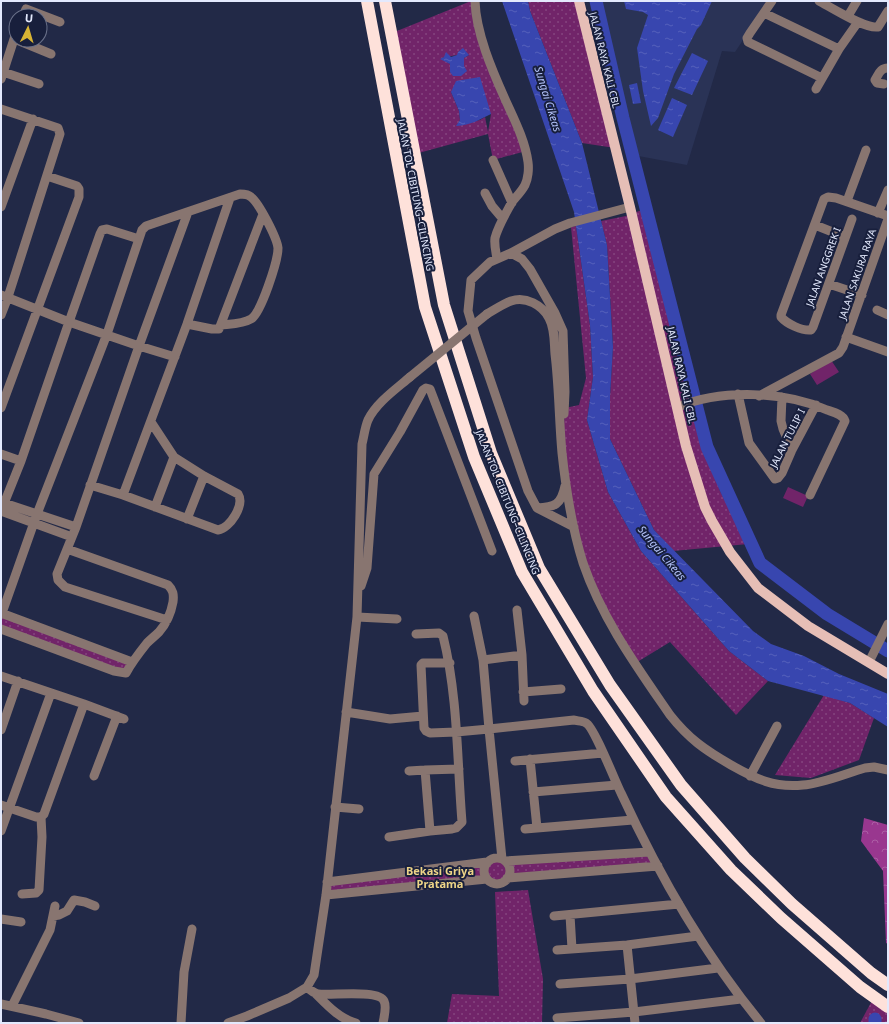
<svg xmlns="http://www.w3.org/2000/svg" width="889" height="1024" viewBox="0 0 889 1024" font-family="'Noto Sans',sans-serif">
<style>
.built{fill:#2a3356}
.grass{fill:url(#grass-dots);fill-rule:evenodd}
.forest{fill:url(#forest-crowns)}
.pitch{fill:#712469}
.water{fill:url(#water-ripples)}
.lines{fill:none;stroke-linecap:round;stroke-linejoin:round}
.river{stroke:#3846af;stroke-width:13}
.minor{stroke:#887570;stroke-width:9}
.major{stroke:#e6beb6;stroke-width:10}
.highway{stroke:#fee1da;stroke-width:12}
.minor-bridge{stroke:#887570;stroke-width:9}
.labels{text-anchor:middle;stroke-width:4;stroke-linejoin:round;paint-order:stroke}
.street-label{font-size:10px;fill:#e3e9fd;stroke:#181f3c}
.water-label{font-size:11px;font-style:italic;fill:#b4c3fa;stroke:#181f3c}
.neighbourhood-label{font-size:11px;font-weight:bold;fill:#edd487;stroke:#181f3c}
</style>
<defs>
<pattern id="grass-dots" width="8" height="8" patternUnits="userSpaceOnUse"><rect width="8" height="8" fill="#712469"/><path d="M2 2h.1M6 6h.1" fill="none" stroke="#85447f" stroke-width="1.8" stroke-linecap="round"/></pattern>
<pattern id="forest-crowns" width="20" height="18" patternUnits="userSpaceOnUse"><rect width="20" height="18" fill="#99378f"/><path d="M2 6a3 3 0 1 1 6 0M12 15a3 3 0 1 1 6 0" fill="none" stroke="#ac5ea5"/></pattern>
<pattern id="water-ripples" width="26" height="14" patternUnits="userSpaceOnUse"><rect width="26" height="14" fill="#3846af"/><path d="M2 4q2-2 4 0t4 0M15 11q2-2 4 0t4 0" fill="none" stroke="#5561bb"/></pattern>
</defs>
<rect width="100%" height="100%" fill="#222947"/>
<path class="built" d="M596,1H769L735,52L722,51L687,165L633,155Z"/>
<path class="grass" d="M471,1L526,151L493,160L488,134L415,154L392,33ZM457,55H469L464,58V66L450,72V64L441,58ZM451,92L491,114L488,132L485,117L480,120L457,125L460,120L459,111Z
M528,1H580L615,148L582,143L530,11Z
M647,208L703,434L720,491L748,544L673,551L654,530L610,439V396L613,346L607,245L601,221L626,216Z
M576,226L590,325L593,377L587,420L608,492L641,551L729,651L768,681L736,715L670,642L634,664L587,573L562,453L565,408L579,405L586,378L571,227Z
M1,613L132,662L126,673L1,629Z
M824,695L850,703L874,718L859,760L811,778L775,775Z
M649,852L658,866L505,880L499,883L489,881L326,895L327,882L490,860L494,858Z
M528,890L543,979L542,1023H447L452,994L499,996L495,892Z
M874,997L888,1007V1023H860Z"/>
<path class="forest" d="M864,818L888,825V944L886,943L883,871L861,841Z"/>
<path class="pitch" d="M831,360L839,372L817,385L810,374Z
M788,487L808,496L803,507L783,498Z"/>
<path class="water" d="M502,1H528L530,11L582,143L607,245L613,347L610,396V439L654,530L753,631L771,644L804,656L839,674L888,694V727L850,703L768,681L729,651L641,551L608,492L587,420L593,377L590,325L574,212Z
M624,1H712L701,25L697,29L674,74L658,118L651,126L643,91L637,48L648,15L643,12L626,9Z
M463,48L469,55L464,58V66L467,71L461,76H453L450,72V64L440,59L444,57L446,52L451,57L457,55L458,52Z
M692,53L708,61L692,95L674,88Z
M480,77L491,114C478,120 472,125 456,126L460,120L459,111L451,92L456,81Z
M637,83L641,103L633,104L629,85Z
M672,98L687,105L673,137L658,130Z"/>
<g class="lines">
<path class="river" d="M596,1L623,118L707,447L760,563L827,614L888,651
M875,1023V1019"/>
<path class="minor" d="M475,1C476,33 492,70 505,99C514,119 525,140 528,162C529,169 528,179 525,185C522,191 516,197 512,202C506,213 498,226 495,238C494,245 496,252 497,259
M772,1L750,33L747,38L748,42L822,78
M819,1C832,8 865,29 878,27L888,11
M764,13L839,49
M23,16L26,9L60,22
M848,16L857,1
M17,40L51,54
M3,72L39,84
M1,79L16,33
M884,84L877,83L875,80C879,74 880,68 888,68
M816,89L839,49L858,22
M1,109L58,128L60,134L8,297L1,315
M493,160L512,203
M485,193L492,206L503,219
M847,201L866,150
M1,207L33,119
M878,213L888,190
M852,219L813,327L811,330C802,331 787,324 781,317V315L824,199L828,197L836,198L888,216
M815,225L845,237
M511,253L522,259L530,269L555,313L563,331L565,392L564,414
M829,284L862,295
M1,295L69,322L139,346L175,357
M877,310L888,315
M487,314C494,310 503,304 511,301C526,296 542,305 549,318C555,329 554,342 555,354C559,387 559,420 562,453C566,490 572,528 583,563C602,619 637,667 670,715C689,739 705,750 731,765C756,779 774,788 803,785C821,784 847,773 865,768L874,767L888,770
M187,324L212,329H219L263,214
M846,337L888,352
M738,394L749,443L775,479L778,478L782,473L792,450L816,405
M759,396L839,353L843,347L888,219
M782,397L781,421L783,429L792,450
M678,407C721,389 785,391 827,410C833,412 843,414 845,421L810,495
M1,408L79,197V189L77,186L47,176
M1,454L21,461
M90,485L123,495L218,530C230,528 245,505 238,494L204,476L174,457L151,422
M123,495L187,324L230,198
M4,503L76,527
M155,507L174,457
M537,508C555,507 561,505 565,486
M1,511L21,461L69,322L100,234L102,230L107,229L139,239
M1,511L72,537
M187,519L204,476
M574,527L537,508L528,491L476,338L468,311L471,280L490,262L511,253L555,229L570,223L630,207
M361,586L367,568L374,474L400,432L423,390L426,388L430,389L492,551
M517,610L522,655L524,701
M1,613L132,662
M2,613L37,514L107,334L142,230L146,226L240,194C244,194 248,194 251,197C259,203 277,238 278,248C278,261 261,313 251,319C243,324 230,324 221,325
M474,616L483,660L489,729L574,720C577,721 583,721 586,723C594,727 615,781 621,793C659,875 703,953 761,1023
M357,617L397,619
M167,620L65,587L58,580L57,574L76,527L139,346L188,212
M1,629L114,671L126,673C132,662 139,653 147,643C151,639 155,636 159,632C167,623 171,613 173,602C174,594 173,590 168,585L67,549
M483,660L522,655
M869,662L888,624
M450,663H423L421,665L424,728L426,731L430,733L456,732L489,729L502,859
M1,676L84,704L124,719
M523,692L561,689
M346,712L390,719L423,716
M1,730L18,681
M530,759L537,828
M515,761L603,753
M409,771L425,770
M94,776L117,716
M750,776L777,726
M533,792L617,785
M1,805L36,817H41L44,814L84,704
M335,807L359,809
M525,829L633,820
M1,831L51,693
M430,831L425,770L459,769
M389,837L430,831L452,829L456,828L462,822C457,760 458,696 443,636L439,633L416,634
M484 871a13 13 0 1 1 26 0a13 13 0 1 1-26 0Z
M506,861L649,852
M507,878L658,866
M327,882L487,862
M22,894L36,893L39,890L42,837L41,817
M326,895L487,879
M570,915L572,949
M53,916L59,915L67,911L74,900L85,902L95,906
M554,916L679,904
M1,919L21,922
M627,945L635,1023
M557,950L627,945L698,936
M560,984L630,979L718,968
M307,987C310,990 314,993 318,994C330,996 379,989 384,1001C387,1007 384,1017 383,1023
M316,994C328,1006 340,1019 356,1023
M1,1004L46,1014L79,1023
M12,1006L50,930L55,906
M557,1018L634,1012L741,999
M181,1023L184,972L192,929
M228,1023L247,1016L289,998L307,987L314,975L326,895L357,617L362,444C364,436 365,427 368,420C376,403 396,389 410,377"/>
<path class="major" d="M579,1L630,207L686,446L705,507L712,521L730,552L758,588L808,626L888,674"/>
<path class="highway" d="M367,1L425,307L474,457L522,572L593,691L666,797L731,870L781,918L860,987L888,1007
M385,1L444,305L491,453L539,568L610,685L681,785L745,858L792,904L871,973L888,985"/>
<path class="minor-bridge" d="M410,377L487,314"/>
</g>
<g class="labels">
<g class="street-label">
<text transform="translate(605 60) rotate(76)" y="4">JALAN RAYA KALI CBL</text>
<text transform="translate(416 195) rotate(79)" y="4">JALAN TOL CIBITUNG–CILINCING</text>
<text transform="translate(823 267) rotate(-70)" y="4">JALAN ANGGREK I</text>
<text transform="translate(857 274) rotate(-71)" y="4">JALAN SAKURA RAYA</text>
<text transform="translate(682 375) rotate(77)" y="4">JALAN RAYA KALI CBL</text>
<text transform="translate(787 438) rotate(-63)" y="4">JALAN TULIP I</text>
<text transform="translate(508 502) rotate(68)" y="4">JALAN TOL CIBITUNG–CILINCING</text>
</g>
<g class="water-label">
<text transform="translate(548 99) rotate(73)" y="4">Sungai Cikeas</text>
<text transform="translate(662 553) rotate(50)" y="4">Sungai Cikeas</text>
</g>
<g class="neighbourhood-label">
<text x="440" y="875">Bekasi Griya<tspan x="440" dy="13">Pratama</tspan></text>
</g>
</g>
<rect width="889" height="1024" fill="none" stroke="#e3e9fd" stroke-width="4"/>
<g transform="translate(28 28) rotate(5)"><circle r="19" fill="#181f3c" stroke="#697089"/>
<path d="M0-3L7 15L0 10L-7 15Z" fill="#d8b434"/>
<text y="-6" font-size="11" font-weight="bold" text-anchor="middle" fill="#e3e9fd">U</text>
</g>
</svg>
